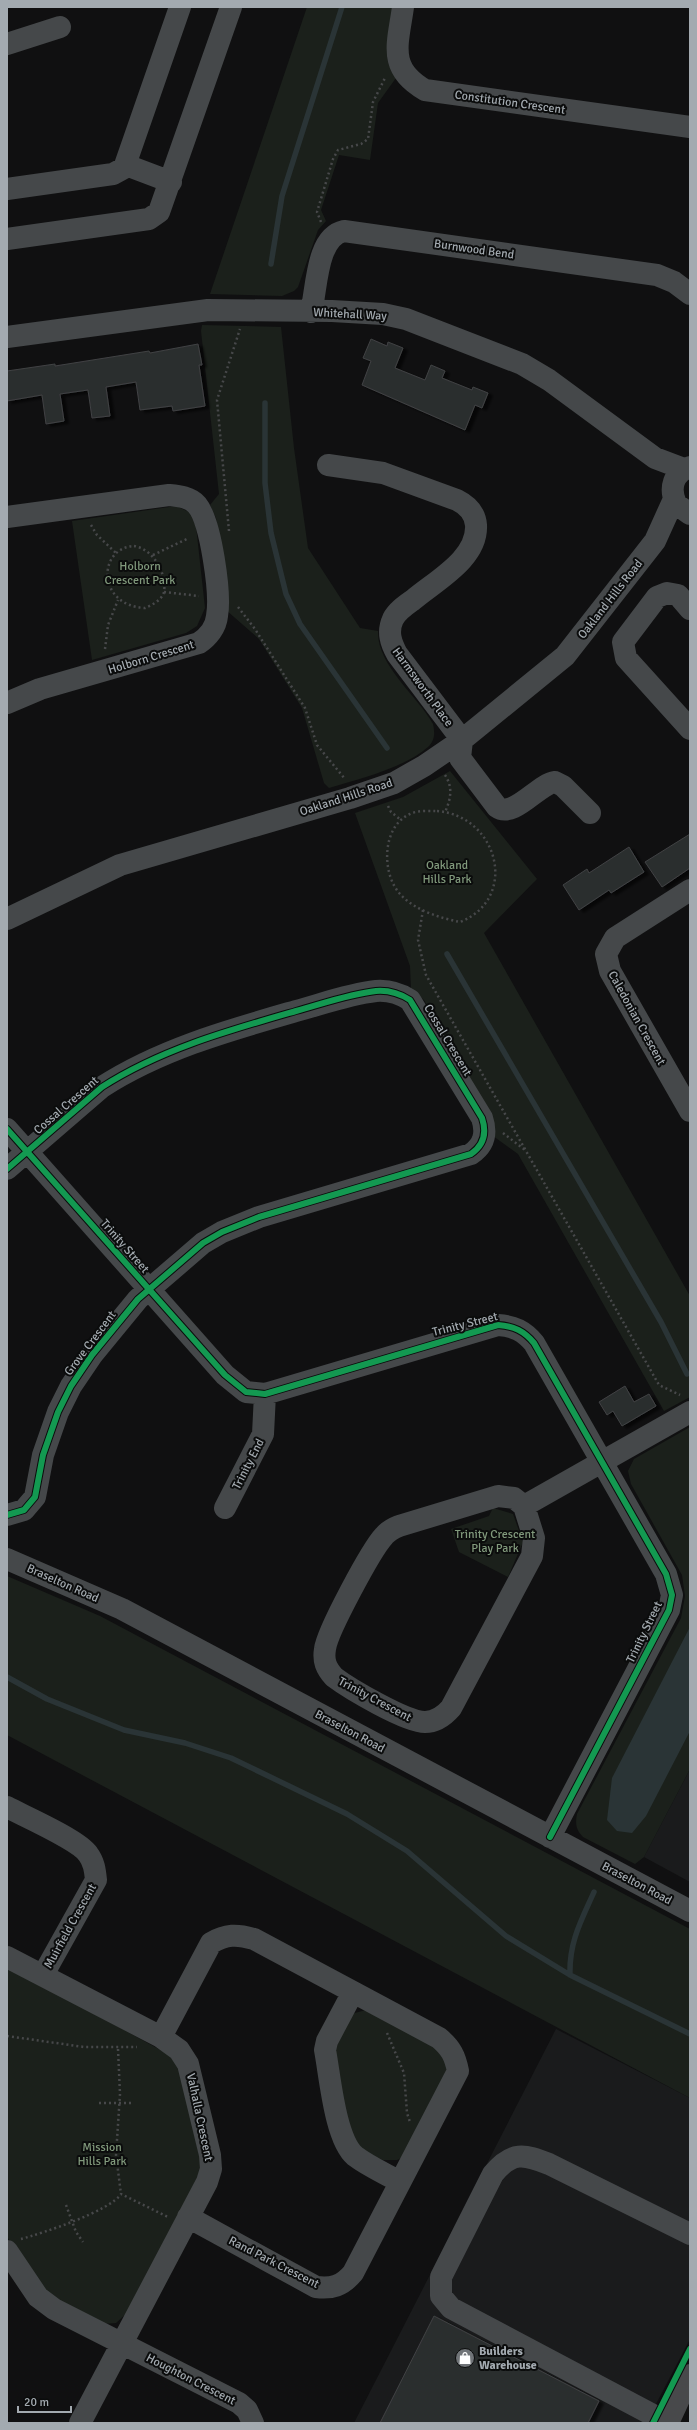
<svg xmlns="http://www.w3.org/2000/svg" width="697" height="2430" viewBox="0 0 697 2430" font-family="Signika,sans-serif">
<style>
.built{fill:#1a1b1c}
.green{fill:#1b201b}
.water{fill:#2a3436}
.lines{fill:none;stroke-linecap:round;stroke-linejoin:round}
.stream{stroke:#2a3436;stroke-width:5.5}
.building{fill:#2c2d2e;stroke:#404244;filter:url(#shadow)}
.path{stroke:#47484a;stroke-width:2.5;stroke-dasharray:2 3;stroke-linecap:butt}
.minor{stroke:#45484a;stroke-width:22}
.major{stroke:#48494b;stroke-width:22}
.cycleway-casing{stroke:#0b0c0c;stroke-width:8}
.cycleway{stroke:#139951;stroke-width:6}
.labels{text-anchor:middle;stroke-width:4;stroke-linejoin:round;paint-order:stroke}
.street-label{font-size:12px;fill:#a3aab0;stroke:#0b0c0c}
.park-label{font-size:12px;fill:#81997c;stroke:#0b0c0c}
.poi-label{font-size:12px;font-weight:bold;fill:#a3aab0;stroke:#0b0c0c;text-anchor:start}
</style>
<defs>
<filter id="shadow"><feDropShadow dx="4.5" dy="2.5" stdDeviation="1" flood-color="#0009"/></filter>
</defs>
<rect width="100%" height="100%" fill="#101011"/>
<path class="built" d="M690,1769V1882L644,1857Z
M556,2029L690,2098V2339L646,2423H354Z"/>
<path class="green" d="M307,7H402L401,71L378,103L370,160L339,155L321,210L326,221L318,230L298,287L294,291L282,296L210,294Z
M202,325L281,327L294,448L308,548L360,628L378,631C377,666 417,695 433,724C435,732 435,741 428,747C404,768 359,779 329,788L324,783L302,708L259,639L226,610L216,518L210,505L219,494L201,331Z
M176,506L189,512L196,526L205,608L197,626L186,633L92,660L72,521Z
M450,771L537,879L484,933L690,1296V1397L664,1411L518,1154L493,1136L491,1118L424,1000L411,989L410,966L355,813L403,797Z
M690,1427V1769L644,1857L635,1864L583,1837C576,1830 575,1824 577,1814L681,1618L685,1596L682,1575L631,1484L628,1471L634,1459Z
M493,1508L513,1514L523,1542L508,1577L459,1552L451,1529L489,1516Z
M7,1576L100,1616L690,1929V2098L7,1735Z
M7,1966L177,2059L202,2168L130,2310L116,2323L103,2324L52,2300L7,2237Z
M366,2010L440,2045L451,2062L404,2157L397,2160H383L367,2153L352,2140L333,2052L351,2014Z"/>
<path class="water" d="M690,1627V1731L646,1816L632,1833L617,1831L607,1820L612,1778Z"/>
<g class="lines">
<path class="stream" d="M271,264L282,196L342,7
M265,403V483L271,533L286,594L300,624L387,748
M447,954L661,1322L687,1374
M7,1677L47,1699L124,1730L185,1743L231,1758L347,1814L407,1851L506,1936L570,1975L690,2034
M570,1975C569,1942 581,1921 594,1892"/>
</g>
<path class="building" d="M371,339L387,346L388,342L403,348L395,368L425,380L431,365L445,371L442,378L472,390L473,387L488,393L482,408L475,405L465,430L362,385L371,361L363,358Z
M198,344L202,365H199L205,406L173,411L172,406L140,410L136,382L106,387L110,416L92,418L88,390L60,394L64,421L46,424L42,395L7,401V371L55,364V366L149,351L150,353Z
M690,834V868L662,887L645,862Z
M629,847L644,872L611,893L609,890L579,910L563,885L587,869L589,873Z
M625,1386L634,1402L649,1394L656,1406L622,1426L613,1411L607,1415L599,1402Z
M434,2316L599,2401L588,2423H380Z"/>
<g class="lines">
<path class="path" d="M321,222L317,212L333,159L338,150L361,144L368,139L373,102L385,78
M91,525L97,535L116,553
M229,531L217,400L240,329
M134,546C153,549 167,573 164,592C162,600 152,605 145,608C97,606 97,548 134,546Z
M153,555L189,538
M164,592L199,596
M238,607L255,629L305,708L317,745L345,779
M105,649L108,625L118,600
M445,775C453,787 451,799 445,812
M388,806L391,812L401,820
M437,811C499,816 519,899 460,922C440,918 414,910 400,894C381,873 382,826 410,814C418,810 429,811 437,811Z
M423,910L418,940L426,975L659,1385L680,1395
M503,1133L525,1150
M387,2033L404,2073L407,2113L410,2122
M7,2036L84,2047H137
M118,2049L120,2094L116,2155L121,2194
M99,2103H131
M66,2205L76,2232L83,2242
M21,2239C43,2233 110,2211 121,2194L168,2217"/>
<path class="minor" d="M403,7C398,44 387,68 425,90L690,127
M7,44L60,27
M126,165L171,182
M7,189L113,174L124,168L180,7
M7,239L149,219L159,212L231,7
M311,312C317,289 316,237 344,231L657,275L674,282L690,294
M7,337L208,310L332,311L383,314L406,319L522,364L549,380L655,458L684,469
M328,465L383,473L457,500C467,505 475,513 476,525C478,559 435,581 413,600C406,605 397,611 393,619C387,632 391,643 397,654L462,740L460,758L497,807C514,819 538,784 555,782L563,786L590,813
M690,467C673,473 669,488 676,504L690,514
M7,517L169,495C179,496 190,497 197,505C211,522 221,594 217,616C216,627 208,637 199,643L40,689L7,703
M690,609L678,595L667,593L657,597L623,642L626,658L690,729
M690,890L615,938L606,954L610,971L690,1111
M7,919L120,865L350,798L394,783L424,766L462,740L565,656L655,541L674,499
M7,1129L225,1375L246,1392L265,1394L498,1325C514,1326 524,1331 534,1343L666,1574L672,1595L669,1610L550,1837
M7,1169L102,1087C161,1049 230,1030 296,1011C322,1004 349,994 376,991C389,990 399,993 410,1000L482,1118C487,1133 484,1145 471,1154L259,1217L222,1232L203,1243L138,1299L92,1355L71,1386L58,1412L43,1455L35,1497L24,1510L7,1515
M524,1506L514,1498L498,1496L399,1526C394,1528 388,1531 384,1536C371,1550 327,1632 325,1649C323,1661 326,1668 334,1677C350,1689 406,1722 425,1722C436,1722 444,1716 451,1708L532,1556L534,1538L524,1506L690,1412
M225,1508L263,1434L265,1394
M7,1559L122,1609L690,1911
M7,1807C24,1816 79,1840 88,1854C94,1862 95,1870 96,1880L43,1975
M7,1957L161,2037L179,2050L188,2064L210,2155L211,2169L207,2182L80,2423
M353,1992L327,2041L325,2050C330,2076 335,2139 355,2156C368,2166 386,2174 400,2182
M161,2037L211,1943C226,1934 237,1934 254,1939L439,2038C451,2048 455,2056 458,2071L353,2273C342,2286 332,2289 316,2287L188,2217
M7,2251L38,2297L54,2309L239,2403L247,2410L253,2423
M668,2423L451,2308L441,2296V2277L493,2174C512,2151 524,2154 549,2164L690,2234"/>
<path class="major" d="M668,2423L690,2375"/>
<g class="cycleway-casing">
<path id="cycleway" d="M7,1129L225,1375L246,1392L265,1394L498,1325C514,1326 524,1331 534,1343L666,1574L672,1595L669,1610L550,1837
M7,1169L102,1087C161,1049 230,1030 296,1011C322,1004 349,994 376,991C389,990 399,993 410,1000L482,1118C487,1133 484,1145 471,1154L259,1217L222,1232L203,1243L138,1299L92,1355L71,1386L58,1412L43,1455L35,1497L24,1510L7,1515
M653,2423L690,2349"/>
</g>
<use href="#cycleway" class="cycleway"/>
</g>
<defs>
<g id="shop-disc" transform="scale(1)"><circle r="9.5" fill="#707478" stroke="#0b0c0c"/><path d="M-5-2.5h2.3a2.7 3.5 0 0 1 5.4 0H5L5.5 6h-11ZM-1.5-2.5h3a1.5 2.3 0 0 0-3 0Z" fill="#fff"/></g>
</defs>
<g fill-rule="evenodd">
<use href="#shop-disc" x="465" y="2358"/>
</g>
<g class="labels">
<g class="street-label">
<text transform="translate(510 102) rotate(8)" y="4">Constitution Crescent</text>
<text transform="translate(474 249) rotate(8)" y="4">Burnwood Bend</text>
<text transform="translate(350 314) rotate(3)" y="4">Whitehall Way</text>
<text transform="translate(610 599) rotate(-52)" y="4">Oakland Hills Road</text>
<text transform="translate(151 657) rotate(-17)" y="4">Holborn Crescent</text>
<text transform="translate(423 687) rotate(54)" y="4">Harmsworth Place</text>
<text transform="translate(346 797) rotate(-18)" y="4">Oakland Hills Road</text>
<text transform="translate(637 1018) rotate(61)" y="4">Caledonian Crescent</text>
<text transform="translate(448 1040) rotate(59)" y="4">Cossal Crescent</text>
<text transform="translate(66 1105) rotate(-41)" y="4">Cossal Crescent</text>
<text transform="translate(125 1246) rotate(49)" y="4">Trinity Street</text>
<text transform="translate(465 1324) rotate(-14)" y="4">Trinity Street</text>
<text transform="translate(90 1343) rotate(-53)" y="4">Grove Crescent</text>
<text transform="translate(248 1464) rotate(-63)" y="4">Trinity End</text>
<text transform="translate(63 1583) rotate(24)" y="4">Braselton Road</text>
<text transform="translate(644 1632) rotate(-64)" y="4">Trinity Street</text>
<text transform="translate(375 1699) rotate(28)" y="4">Trinity Crescent</text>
<text transform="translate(350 1731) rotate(28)" y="4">Braselton Road</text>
<text transform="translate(637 1883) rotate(28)" y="4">Braselton Road</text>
<text transform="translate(70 1926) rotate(-61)" y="4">Muirfield Crescent</text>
<text transform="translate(200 2117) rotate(78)" y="4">Valhalla Crescent</text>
<text transform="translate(274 2262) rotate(27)" y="4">Rand Park Crescent</text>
<text transform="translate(191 2379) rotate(27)" y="4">Houghton Crescent</text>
</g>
<g class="park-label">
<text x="140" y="570">Holborn<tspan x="140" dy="14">Crescent Park</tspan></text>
<text x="447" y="869">Oakland<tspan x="447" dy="14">Hills Park</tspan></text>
<text x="495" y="1538">Trinity Crescent<tspan x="495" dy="14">Play Park</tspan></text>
<text x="102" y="2151">Mission<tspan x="102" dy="14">Hills Park</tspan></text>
</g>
<g class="poi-label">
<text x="479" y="2355">Builders<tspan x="479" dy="14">Warehouse</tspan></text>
</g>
</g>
<rect width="697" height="2430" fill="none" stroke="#a3aab0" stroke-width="16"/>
<path d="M18 2406v6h53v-6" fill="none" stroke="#a3aab0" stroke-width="2"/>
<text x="24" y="2406" font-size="12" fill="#a3aab0" stroke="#0b0c0c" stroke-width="3" paint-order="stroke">20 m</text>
</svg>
